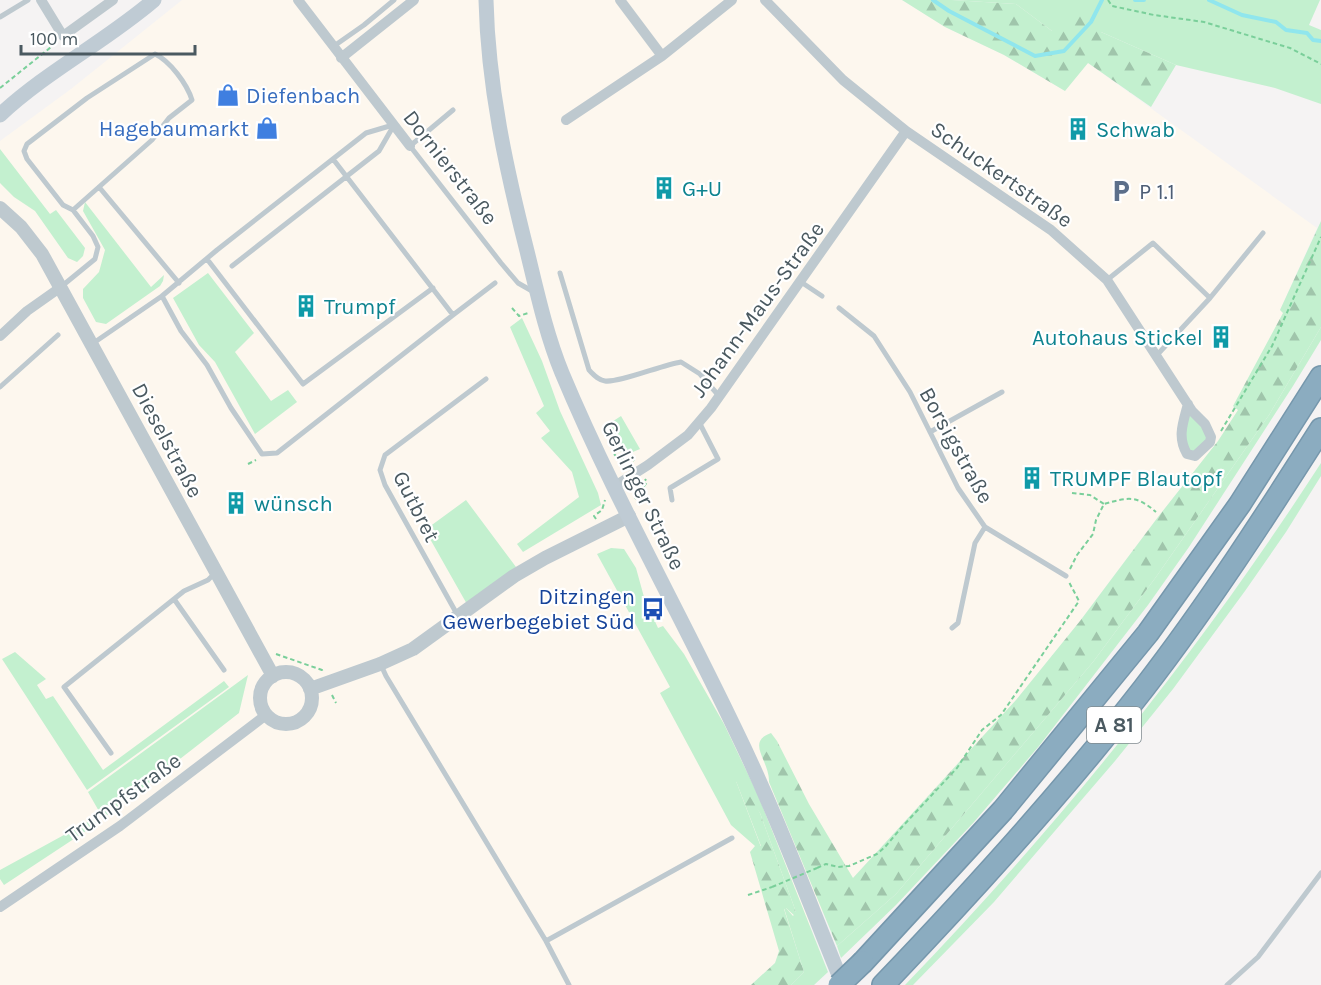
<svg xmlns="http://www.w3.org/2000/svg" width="1321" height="985" viewBox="0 0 1321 985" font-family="Karla,sans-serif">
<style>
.commercial{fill:#fdf7ee}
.green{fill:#c3f0cf}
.forest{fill:url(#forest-firs)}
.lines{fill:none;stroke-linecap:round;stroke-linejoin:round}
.stream{stroke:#90e6ed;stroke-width:4}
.motorway-casing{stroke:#7697ac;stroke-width:24}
.path{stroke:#7acf9a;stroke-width:2;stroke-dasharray:4.5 3;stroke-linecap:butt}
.service{stroke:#bec9cf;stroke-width:5}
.minor{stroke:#bec9cf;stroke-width:10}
.tertiary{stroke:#bec9cf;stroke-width:14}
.secondary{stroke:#bfcbd4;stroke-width:15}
.motorway{stroke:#8bacc0;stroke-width:21}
.motorway-bridge-casing{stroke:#7697ac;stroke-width:24;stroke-linecap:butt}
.path-bridge{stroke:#7acf9a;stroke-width:2;stroke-dasharray:4.5 3;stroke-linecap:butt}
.motorway-bridge{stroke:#8bacc0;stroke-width:21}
.labels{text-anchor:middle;stroke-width:4.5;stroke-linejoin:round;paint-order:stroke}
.shield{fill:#fff;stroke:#808b90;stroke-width:1.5}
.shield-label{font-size:21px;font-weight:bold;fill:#4a5960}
.shop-label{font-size:22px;fill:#366cbe;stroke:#fff;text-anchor:start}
.culture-label{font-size:22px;fill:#0d838f;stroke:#fff;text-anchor:start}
.street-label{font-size:22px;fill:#4a5960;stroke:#fff}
.service-label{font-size:22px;fill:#4e5e75;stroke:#fff;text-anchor:start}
.transit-label{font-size:22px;fill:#164399;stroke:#fff;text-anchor:end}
</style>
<defs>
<pattern id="forest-firs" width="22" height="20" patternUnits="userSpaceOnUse" patternTransform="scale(1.5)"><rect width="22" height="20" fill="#c3f0cf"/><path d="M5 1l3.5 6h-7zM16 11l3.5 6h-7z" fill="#a0c5ab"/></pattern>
</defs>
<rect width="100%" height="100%" fill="#f5f3f3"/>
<path class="commercial" d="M182,0H902L945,27L1004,55L1065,91L1088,63L1317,228L1280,310L1284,312L1233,407L1238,410L1218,441L1158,517L1080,621L1016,700L775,963L751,985H0V141L71,89Z"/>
<path class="green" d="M952,0H1320L1309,25L1321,30V104L1275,88L1176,65L1101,32L1052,31L1016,4Z
M0,149L50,214L56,210L85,248L83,256L77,262L68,258L35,211L14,197L0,183Z
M85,202L151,287L164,275L163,281L160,286L106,324L96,322L83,298V289L99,272L105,250L83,211Z
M208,273L254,333L235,352L271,401L288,390L297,402L255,434L215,362L199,345L173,298Z
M522,318L542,361L560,411L598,493L601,505L523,552L517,544L579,497L572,472L541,438L550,431L536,413L544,406L510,327Z
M1321,327V340L1293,386L1189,547L1148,605L1039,746L974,822L896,905L841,958L837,946L896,894L1093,662L1156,577L1269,415Z
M1188,404L1211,437L1195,456L1181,444Z
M621,416L640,449L628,454L616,450L604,427Z
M1321,463V476L1286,532L1245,591L1173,689L1115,761L994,902L913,985H905C1061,823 1199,652 1321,463Z
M466,500L516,567L468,606L425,530Z
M611,548L624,549L636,568L644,597L658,628L663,626L684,654L724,724L758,795L828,972L814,985H791L804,972L784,908H786L793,916L796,912L760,813L736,781L761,847L755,846L731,825L660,693L670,687L597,554Z
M15,652L46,679L37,685L46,699L53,696L103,770L224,681L229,687L87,790L2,659Z
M248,675L239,713L108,815L100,813L88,792Z
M95,818L98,823L4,885L0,879V870Z"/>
<path class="forest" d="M902,0H952L1016,4L1052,31L1083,8L1101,32L1176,65L1151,107L1088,63L1065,91L1004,55L945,27Z
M1321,221V327L1269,415L1156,577L1093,662L896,894L837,946L769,782C770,761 745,742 771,733L777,741L809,804L853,878L1016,700L1080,621L1158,517L1218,441L1238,410L1233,406L1283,313L1280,310Z
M739,776L760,813L796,912V917L786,908L784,909L804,972L791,985H751L775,963L779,951L750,852L755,846H761L736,781L735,777Z"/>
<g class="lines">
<path class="stream" d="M933,0L949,11L1035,56L1064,51L1091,22L1102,0
M1135,0H1144
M1209,0L1242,15L1276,22L1286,30L1307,33L1313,40L1321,41"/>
<g class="motorway-casing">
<path id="motorway" d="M863,962L1003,810L1148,633L1240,504L1321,377
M883,985C974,890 1063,792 1144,688C1208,605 1265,517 1321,429"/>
</g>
<path class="path" d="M1108,0L1112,6L1154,15L1204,22L1290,48L1321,64
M0,88L56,43
M512,308L519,316L528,313
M1221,431L1272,346L1321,237
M614,454L619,459L632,458L634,461
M248,464L256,460
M1072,493L1090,495L1104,504
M635,499L647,482L645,479
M596,519L594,516L602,510L605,500
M1070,569L1077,555L1093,534L1096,520L1104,504C1129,497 1136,495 1156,512
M276,654L322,670L323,673
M332,695L336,703
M817,868L826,864L838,867L849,866L877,854L885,847L901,828L957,768L982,730L1001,715L1079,601L1069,582
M748,895L772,887"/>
<path class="service" d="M0,17L28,0
M334,46L364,25L394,0
M453,110L410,146L501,263L518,283L532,291
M99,187L179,283
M207,259L303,384L433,288
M232,266L379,151L394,125
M560,273L589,370C594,375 598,380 605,381C619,383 662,365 681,362L700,374L719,396
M1107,280L1153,243L1210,298L1157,355
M801,282L822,296
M62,286L95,259L98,247L93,236L73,210L63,205L27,159L24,151L27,144L87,98L155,54C170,61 187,84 192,100L169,118L152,140L73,210
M162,296L217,250L366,133L393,125
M1210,298L1263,233
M839,308L874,336L910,392L958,488L985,527L1066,576
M453,315L495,283
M92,344L162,296L181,331L207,365L231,408L262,454L277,453L453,315L333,159
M0,387L58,335
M930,432L1002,392
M672,500L670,488L718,459L699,422
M174,599L224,670
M458,616L385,485L380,470L385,455L486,379
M952,628L958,623L975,543L985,527
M381,665L386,676L546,941
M111,753L64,687L184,591L208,580L215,573
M569,985L546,941L732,838
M1227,985L1258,957L1321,873"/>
<path class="minor" d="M41,0L63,36L113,0
M298,0L410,146
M620,0L662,56
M765,0L843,80L906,131L1051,230L1107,280L1192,411L1205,424L1211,437L1210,442L1195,456L1187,454C1177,437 1183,423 1188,404
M341,58L414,0
M566,120L662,56L732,0
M0,336L27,311L61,287
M615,486L648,465L688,435L711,408L906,131
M0,907L120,826L266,715"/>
<path class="tertiary" d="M0,208L21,227L42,254L273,676
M260 698a26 26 0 1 1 52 0a26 26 0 1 1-52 0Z
M310,689L380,664L413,649L514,576L545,558L629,516"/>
<path class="secondary" d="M486,0C488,86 506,168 527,251C537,292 546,334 562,373C613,495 679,611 736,731C776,813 808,900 843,985
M0,115C47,71 105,42 154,0"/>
<use href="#motorway" class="motorway"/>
<g class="motorway-bridge-casing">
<path id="motorway-bridge" d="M839,985L863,962"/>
</g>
<path class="path-bridge" d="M772,887L817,868"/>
<use href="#motorway-bridge" class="motorway-bridge"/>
</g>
<defs>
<g id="shop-bare" transform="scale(1.8)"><path d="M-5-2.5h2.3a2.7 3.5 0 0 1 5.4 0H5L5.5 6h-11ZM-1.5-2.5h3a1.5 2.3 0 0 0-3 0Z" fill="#3f7fe0" stroke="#fff" stroke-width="2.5" paint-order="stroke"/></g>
<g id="building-bare" transform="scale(1.8)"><path d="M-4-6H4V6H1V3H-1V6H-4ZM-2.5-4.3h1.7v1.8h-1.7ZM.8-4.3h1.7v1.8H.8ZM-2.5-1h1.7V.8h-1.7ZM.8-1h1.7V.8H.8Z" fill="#0f9aa8" stroke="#fff" stroke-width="2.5" paint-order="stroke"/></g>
<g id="parking-bare" transform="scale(1.8)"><path d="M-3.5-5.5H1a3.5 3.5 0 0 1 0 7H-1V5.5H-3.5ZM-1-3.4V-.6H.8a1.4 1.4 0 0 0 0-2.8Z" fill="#5c6f8a" stroke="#fff" stroke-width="2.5" paint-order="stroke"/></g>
<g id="bus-bare" transform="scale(1.8)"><path d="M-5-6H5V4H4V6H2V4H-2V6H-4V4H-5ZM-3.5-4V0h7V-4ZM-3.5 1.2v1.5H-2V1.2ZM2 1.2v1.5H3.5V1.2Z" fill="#1a4fb4" stroke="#fff" stroke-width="2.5" paint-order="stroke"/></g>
</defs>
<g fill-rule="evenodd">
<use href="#shop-bare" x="228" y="95"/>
<use href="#shop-bare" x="267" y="128"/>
<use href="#building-bare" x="1078" y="129"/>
<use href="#building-bare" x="664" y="188"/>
<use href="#parking-bare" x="1121" y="191"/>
<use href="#building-bare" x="306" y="306"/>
<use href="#building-bare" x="1221" y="337"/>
<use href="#building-bare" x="1032" y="478"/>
<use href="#building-bare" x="236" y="503"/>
<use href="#bus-bare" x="653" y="609"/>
</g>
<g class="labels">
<rect class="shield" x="1087" y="707" width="54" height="36" rx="4.5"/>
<g class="shield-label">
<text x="1114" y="732">A 81</text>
</g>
<g class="shop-label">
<text x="246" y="103">Diefenbach</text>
<text x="249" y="136" text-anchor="end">Hagebaumarkt</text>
</g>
<g class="culture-label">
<text x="1096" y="137">Schwab</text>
<text x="682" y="196">G+U</text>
<text x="324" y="314">Trumpf</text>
<text x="1203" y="345" text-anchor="end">Autohaus Stickel</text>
<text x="1050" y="486">TRUMPF Blautopf</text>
<text x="254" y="511">wünsch</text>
</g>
<g class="street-label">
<text transform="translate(451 167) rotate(52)" y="8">Dornierstraße</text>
<text transform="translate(1002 174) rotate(35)" y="8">Schuckertstraße</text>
<text transform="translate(757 309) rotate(-54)" y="8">Johann-Maus-Straße</text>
<text transform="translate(168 440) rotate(62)" y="8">Dieselstraße</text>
<text transform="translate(957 445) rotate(61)" y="8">Borsigstraße</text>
<text transform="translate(644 495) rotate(64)" y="8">Gerlinger Straße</text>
<text transform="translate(417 506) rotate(63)" y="8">Gutbret</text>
<text transform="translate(123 797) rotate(-36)" y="8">Trumpfstraße</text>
</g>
<g class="service-label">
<text x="1139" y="199">P 1.1</text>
</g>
<g class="transit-label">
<text x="635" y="604">Ditzingen<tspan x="635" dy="25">Gewerbegebiet Süd</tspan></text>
</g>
</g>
<path d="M21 45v9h174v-9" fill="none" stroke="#4a5960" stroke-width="3"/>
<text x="30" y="45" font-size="18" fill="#4a5960" stroke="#ffffff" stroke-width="4.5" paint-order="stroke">100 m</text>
</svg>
